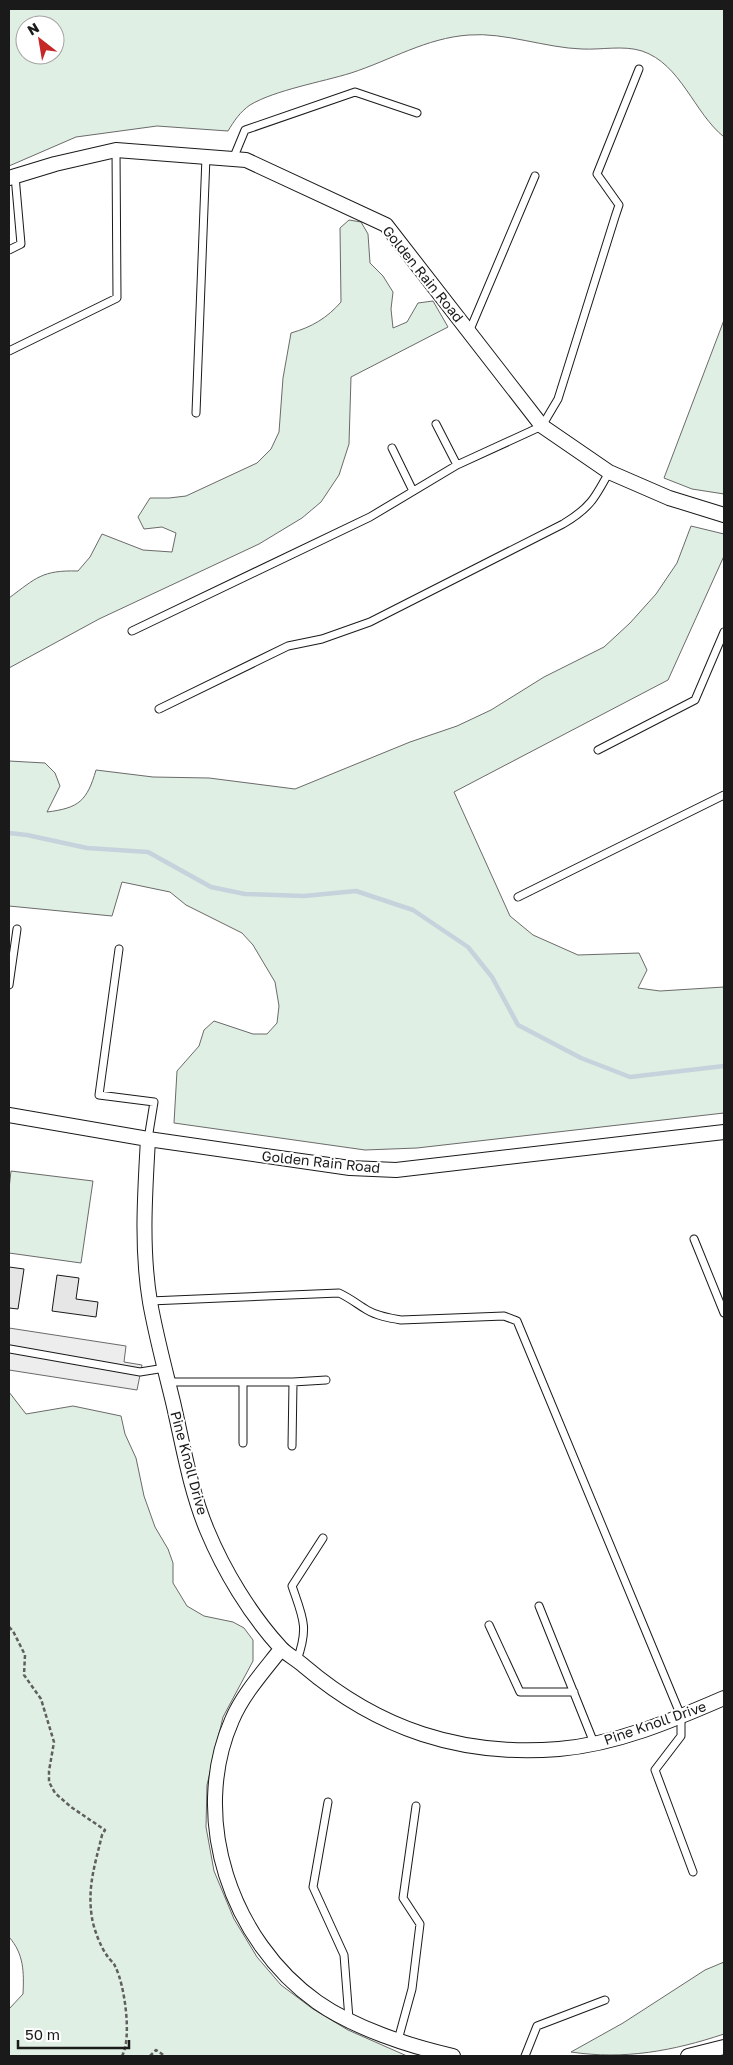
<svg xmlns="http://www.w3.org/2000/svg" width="733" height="2065" viewBox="0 0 733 2065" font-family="'Golos Text',sans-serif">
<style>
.green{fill:#e0efe3;stroke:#6a6a6a;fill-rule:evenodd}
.parking{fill:#ededed;stroke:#6a6a6a}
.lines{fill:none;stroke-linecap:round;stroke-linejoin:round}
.stream{stroke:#c6d2dc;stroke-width:4.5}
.building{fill:#e6e6e6;stroke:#1a1a1a}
.lane-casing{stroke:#1a1a1a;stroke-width:9}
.street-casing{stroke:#1a1a1a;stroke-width:16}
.path{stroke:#5f5f5f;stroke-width:2.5;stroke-dasharray:4 2.5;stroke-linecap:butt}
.lane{stroke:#fff;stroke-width:7}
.street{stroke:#fff;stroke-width:14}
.labels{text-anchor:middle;stroke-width:4;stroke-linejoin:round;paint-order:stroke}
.street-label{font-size:14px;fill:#1a1a1a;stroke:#fff}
</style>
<rect width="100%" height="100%" fill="#fff"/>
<path class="green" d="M9,9H724V137C694,113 681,64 642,51C623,45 602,50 582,49C546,48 504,32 469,35C426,38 391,60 351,73C322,82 275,90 250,105C240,112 234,121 228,131L157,126L76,137L9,166ZM25,25H55V55H25Z
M349,220L361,222L368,234L370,263L383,276L393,292L391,309L393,328L407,322L418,303L433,301L448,327L351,377L349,444L339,475L321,502L302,518L259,544L99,619L9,668V598C36,578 42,570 78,571L90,557L102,534L143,550L172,552L176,533L162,527L144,529L138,517L150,498H169L186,496L257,463L271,449L279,432L283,378L291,333C312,327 327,318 341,302L340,228Z
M724,320V494L692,489L664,478Z
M691,526L724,534V556L668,680L454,792L510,916L533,935L578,955L639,953L647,970L638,988L660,991L724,987V1113L417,1148L365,1150L174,1123L177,1071L199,1046L204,1030L214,1021L253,1034H267L277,1023L279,1006L275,982L253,945L242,933L186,905L170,892L122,882L112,916L9,906V761L45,763L55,773L60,786L47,812C79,808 87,801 96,770L153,777L209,778L295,789L410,742L457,726L491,710L544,677L604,647L630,623L656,594L677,563Z
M11,1171L93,1181L81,1263L9,1253V1189Z
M9,1392L26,1414L73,1406L121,1416L125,1434L136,1458L144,1496L155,1527L168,1549L173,1563V1583L187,1606L204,1616L233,1622L244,1628L253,1640V1661L223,1717L207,1785L206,1827L214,1871L234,1919L257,1957L281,1985L313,2009L348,2030L407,2056H9V2009L23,1994C24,1972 24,1954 9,1937Z
M724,1962V2034C673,2051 624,2060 571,2052L623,2023L705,1970Z"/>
<path class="parking" d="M9,1328L126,1346L124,1362L142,1365L137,1390L9,1370Z"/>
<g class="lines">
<path class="stream" d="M9,833L27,835L87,848L148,852L211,887L245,894L304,896L356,891L413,910L468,947L492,977L518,1025L581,1058L630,1077L724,1066"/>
</g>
<path class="building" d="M9,1267L24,1269L18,1309L9,1308Z
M57,1275L79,1278L76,1299L98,1302L96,1317L52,1311Z"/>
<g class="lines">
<g class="lane-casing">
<path id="lane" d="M233,159L245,130L355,92L417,113
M9,250L21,244L15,176
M469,332L535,176
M9,351L117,298L116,150
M196,413L206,157
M436,424L457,465
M392,448L413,491
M132,631L370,517L457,465L542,426L558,399L615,217L619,205L597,174L639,69
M159,709L288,646L322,639L370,622L563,524C590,508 595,498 609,472
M598,750L695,700L724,632
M518,897L724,795
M119,949L99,1095L154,1102L148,1139
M9,985L17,929
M694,1239L724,1313
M150,1301L339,1293C350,1298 357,1304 367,1310C377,1316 389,1318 401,1320L504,1316L517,1321L681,1716V1736L655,1770L693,1872
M10,1349L140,1372L165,1368
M168,1382H293L292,1446
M293,1382L326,1380
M243,1443V1382
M539,1606L594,1743
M489,1625L520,1692H574
M297,1660C309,1627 303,1618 292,1586L323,1538
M328,1802L313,1887L344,1955L349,2019
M398,2040L412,1989L420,1924L403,1898L416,1806
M525,2056L537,2026L605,2000"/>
</g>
<g class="street-casing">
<path id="street" d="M9,178L55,164L116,150L246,160L386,225L542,426L609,472L669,498L724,515
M9,1115L148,1139L350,1168L396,1170L724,1132
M148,1139C145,1193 141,1248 150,1302C156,1336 165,1369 173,1402C183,1445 190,1489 207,1530C224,1571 250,1614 280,1647C286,1654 296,1659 304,1666C378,1729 461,1757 559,1749C617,1744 671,1721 724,1698
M281,1649C264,1671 243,1694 232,1720C189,1818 231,1941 317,2002C354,2028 409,2046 453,2056
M688,2056L724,2047"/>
</g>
<path class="path" d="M9,1627L13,1631L25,1655L24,1675L41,1699L54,1742L49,1771V1782L55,1793L71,1807L105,1830L102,1835C95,1865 87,1887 92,1918C94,1930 101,1948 108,1957C110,1960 114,1963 115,1966C125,1985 132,2039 122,2056
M150,2056L156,2050L165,2056"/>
<use href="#lane" class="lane"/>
<use href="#street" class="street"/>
</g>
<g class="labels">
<g class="street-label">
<text transform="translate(423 274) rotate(51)" y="5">Golden Rain Road</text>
<text transform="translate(321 1162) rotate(6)" y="5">Golden Rain Road</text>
<text transform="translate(189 1463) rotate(75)" y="5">Pine Knoll Drive</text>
<text transform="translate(655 1723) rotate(-19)" y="5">Pine Knoll Drive</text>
</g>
</g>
<rect width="733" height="2065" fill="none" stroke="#1a1a1a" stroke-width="20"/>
<g transform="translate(40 40) rotate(329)"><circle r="24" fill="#ffffff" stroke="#a3a3a3"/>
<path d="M0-4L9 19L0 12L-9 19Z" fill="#c62828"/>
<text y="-8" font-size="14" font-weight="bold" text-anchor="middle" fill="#1a1a1a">N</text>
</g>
<path d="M18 2040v8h111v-8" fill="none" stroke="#1a1a1a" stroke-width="2.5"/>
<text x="25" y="2040" font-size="15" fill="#1a1a1a" stroke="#ffffff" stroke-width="4" paint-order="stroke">50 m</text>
</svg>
